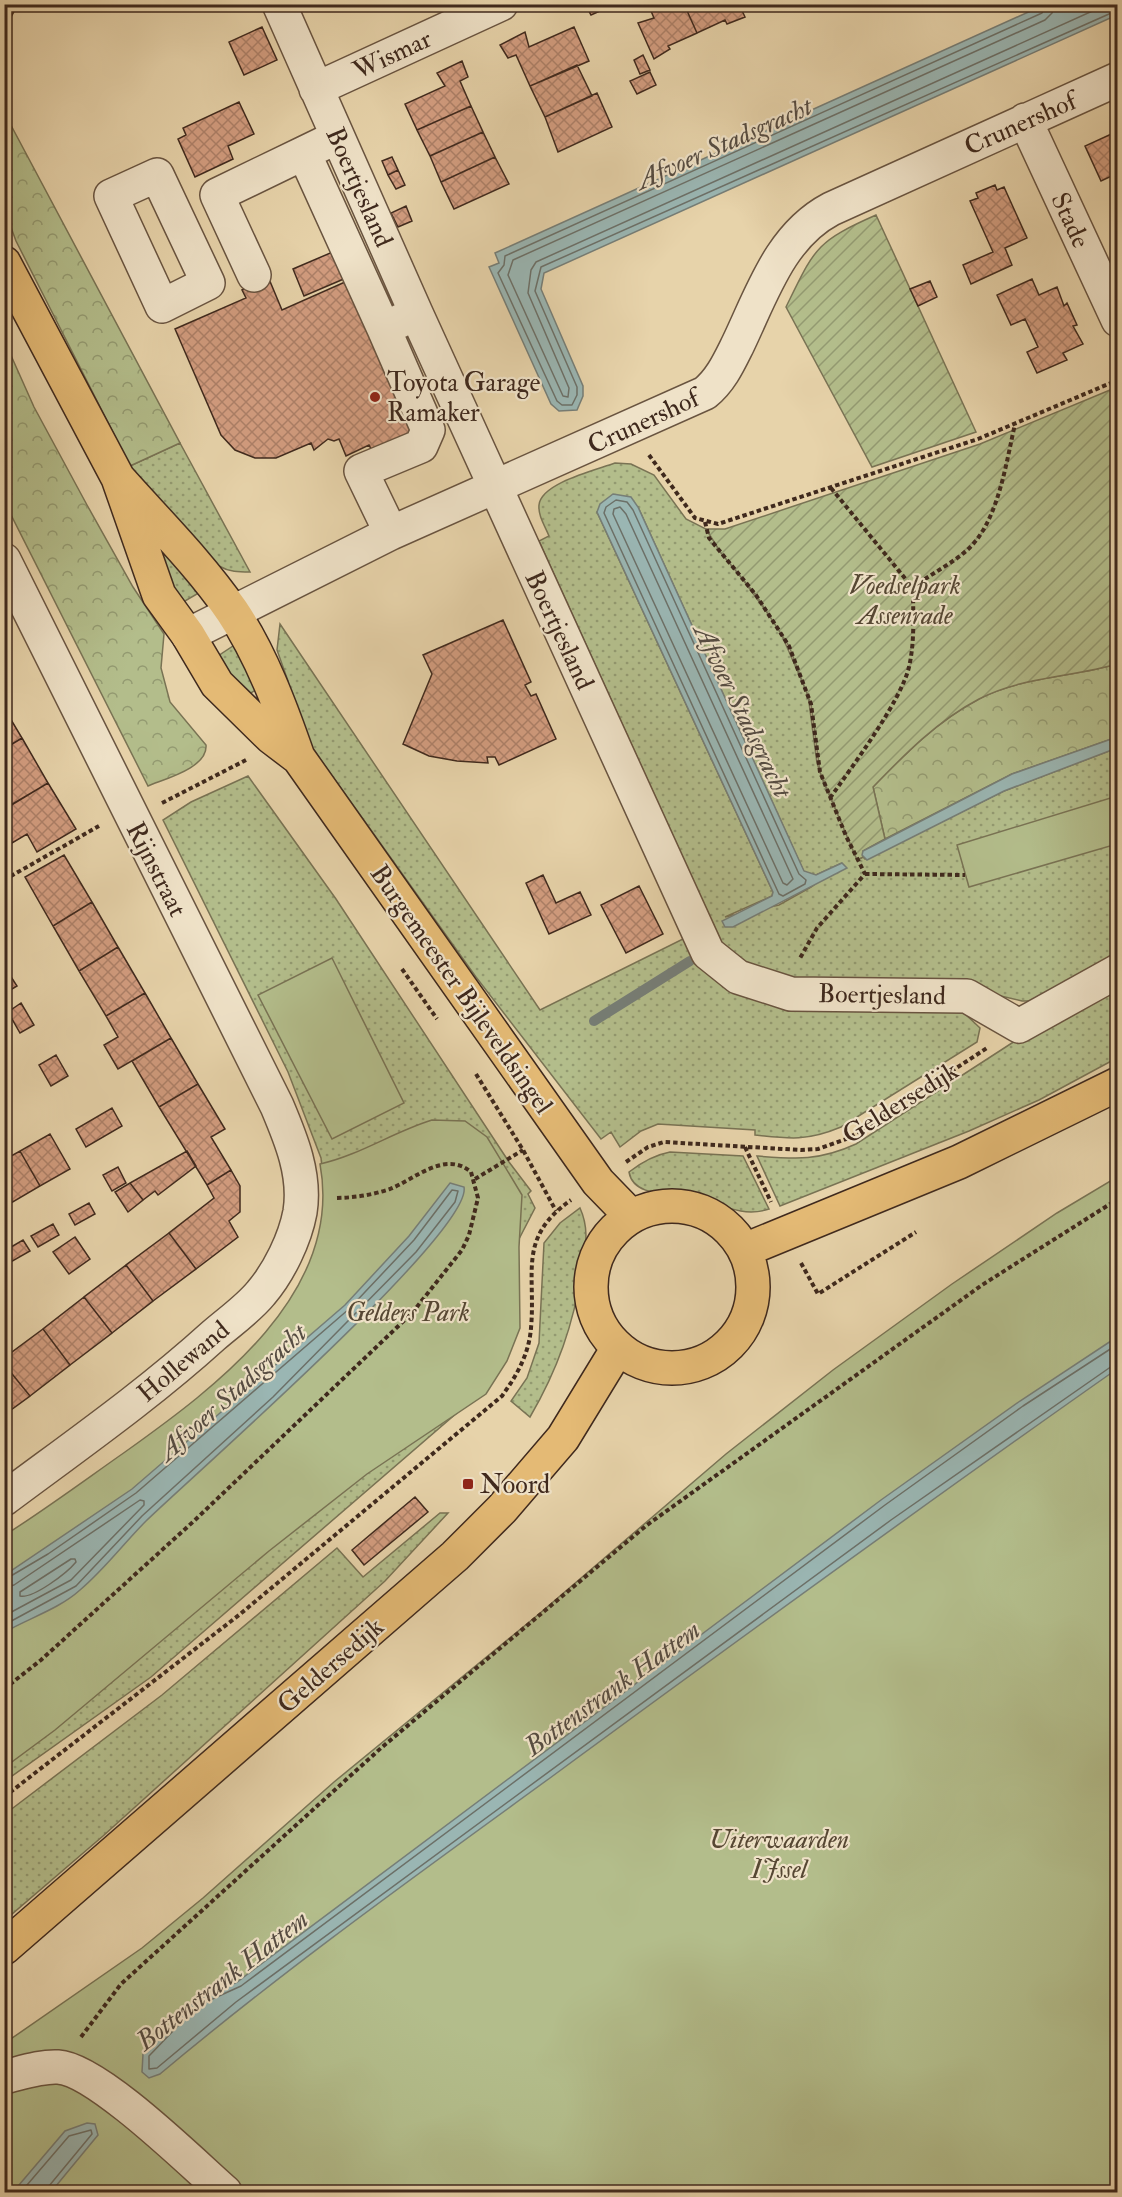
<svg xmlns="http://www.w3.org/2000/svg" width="1122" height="2197" viewBox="0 0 1122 2197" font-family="'IM FELL Double Pica',serif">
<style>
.grass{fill:url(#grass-dots);stroke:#797354;stroke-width:1.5;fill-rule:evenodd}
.forest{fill:url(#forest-crowns);stroke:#797354;stroke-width:1.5}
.park{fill:#b3bd8b;stroke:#797354;stroke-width:1.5}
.garden{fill:url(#garden-furrows);stroke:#797354;stroke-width:1.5}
.water{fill:#9ab6b3;stroke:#767e77;stroke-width:1.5}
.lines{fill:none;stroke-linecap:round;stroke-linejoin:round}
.shore{stroke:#6c7068;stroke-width:1.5}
.stream{stroke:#767e77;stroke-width:10}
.building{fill:url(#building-cross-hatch);stroke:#3f291d;stroke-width:1.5}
.minor-casing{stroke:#695440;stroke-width:36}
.major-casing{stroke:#3f291d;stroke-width:36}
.path{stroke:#3f291d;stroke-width:4;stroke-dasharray:4.5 3;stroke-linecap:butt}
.minor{stroke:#efe2c8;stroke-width:33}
.major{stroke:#e4ba75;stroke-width:33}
.poi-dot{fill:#8f2418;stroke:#efe2c8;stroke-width:2}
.labels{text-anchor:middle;stroke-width:4.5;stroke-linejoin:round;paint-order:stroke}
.street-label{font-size:26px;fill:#3f291d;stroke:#efe2c8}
.poi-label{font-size:26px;fill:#3f291d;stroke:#efe2c8;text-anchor:start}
.park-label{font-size:26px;font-style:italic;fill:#564733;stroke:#efe2c8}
.water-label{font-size:27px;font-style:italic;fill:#564c42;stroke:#efe2c8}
</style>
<defs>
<pattern id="grass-dots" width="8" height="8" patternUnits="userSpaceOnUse" patternTransform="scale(1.5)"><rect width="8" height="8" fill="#b3bd8b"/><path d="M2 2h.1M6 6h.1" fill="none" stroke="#939a71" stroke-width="1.8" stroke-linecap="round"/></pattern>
<pattern id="forest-crowns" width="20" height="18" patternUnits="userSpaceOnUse" patternTransform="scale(1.5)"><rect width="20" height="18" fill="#b3bd8b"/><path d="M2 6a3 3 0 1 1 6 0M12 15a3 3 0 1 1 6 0" fill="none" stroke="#939a71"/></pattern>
<pattern id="garden-furrows" width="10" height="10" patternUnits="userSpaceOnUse" patternTransform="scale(1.5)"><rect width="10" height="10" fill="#b3bd8b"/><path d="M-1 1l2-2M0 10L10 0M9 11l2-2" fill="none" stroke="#939a71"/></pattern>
<pattern id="building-cross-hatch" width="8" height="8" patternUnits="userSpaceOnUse" patternTransform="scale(1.5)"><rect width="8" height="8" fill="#d39d80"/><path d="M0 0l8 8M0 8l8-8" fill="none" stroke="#ad8068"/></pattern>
</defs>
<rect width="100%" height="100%" fill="#e7d3aa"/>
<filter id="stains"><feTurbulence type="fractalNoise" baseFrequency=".00333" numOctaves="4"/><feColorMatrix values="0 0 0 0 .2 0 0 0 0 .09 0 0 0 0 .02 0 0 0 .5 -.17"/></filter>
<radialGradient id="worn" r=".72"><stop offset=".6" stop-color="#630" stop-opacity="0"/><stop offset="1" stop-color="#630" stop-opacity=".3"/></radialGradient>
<path class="grass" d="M180,443L250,572C239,572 229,572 219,566C192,552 146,493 130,466Z
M615,463L631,464L654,475L686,519L706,529L779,629L808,695L817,763L823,781L858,860L863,857L865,859L1004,791L1117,748V955L1042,1001H1022L988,993L776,979L758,975L724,948L539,541L549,536C545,526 538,516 539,505C541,483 596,470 615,463ZM638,507L804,872L816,875L842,863L811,887L779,905L725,917L772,896L773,892L597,512Z
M151,533L202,591L180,604Z
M280,624L540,1010L693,934L723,977L962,1011L980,1028L977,1042L841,1127C808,1141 790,1139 755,1135V1130L658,1124L641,1131L620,1147L611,1132L601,1139L476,977L298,728L281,685L288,681L277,650Z
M236,644L261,687L244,697L215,658Z
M248,776L336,899L509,1162L531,1191L528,1194L535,1208L518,1241L488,1386L151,1677L5,1781V1745L392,1346L323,1178L321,1158L288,1072L163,820L191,802Z
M1117,985V1058L1039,1100L969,1131L780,1206L757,1156C796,1159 819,1161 856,1144L1015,1041Z
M670,1152L743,1156L769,1209C742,1218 721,1204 696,1197C676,1191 634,1200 629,1172C642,1162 654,1155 670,1152Z
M580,1208C590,1230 585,1248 582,1271C573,1325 558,1369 530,1417L511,1401L527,1378L539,1343L544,1243L560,1223Z
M440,1513H448L385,1581L103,1836L5,1920V1814L162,1695L337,1548L363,1577Z"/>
<path class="forest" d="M5,114L180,443L130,466L16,241L5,211Z
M5,342L34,407L87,505L133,587L164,634L161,668L170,702L206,745C208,768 164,779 148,786L5,503Z
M1117,664V737L1012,774L885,839L873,787C905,754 937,721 979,699C1021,677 1073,677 1117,664Z"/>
<path class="park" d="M1117,796V844L969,887L957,845Z
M332,958L404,1103L332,1139L258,995Z
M432,1120L465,1121L487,1137L522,1195L519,1247L520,1328L507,1361L486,1394L367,1474L269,1551L55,1730L5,1767V1535C46,1509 85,1480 125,1452C216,1387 344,1293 320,1164C360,1155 393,1132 432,1120Z
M1117,1177V2192H5V2043L142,1948L203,1898L334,1782L539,1614L726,1454L833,1370L952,1284L1057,1213Z"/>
<path class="garden" d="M876,215L976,432L872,467L786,307C815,248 815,242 876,215Z
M1110,390L1118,409L1117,664C1073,677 1021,677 979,699C937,721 905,754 873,787L885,839L863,851V857L857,860L820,772L811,704L789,646L756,595L721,553L706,529H725L980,444Z"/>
<path class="water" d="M1046,4L1117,5V15L544,273L541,289L583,386V396L577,410L559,411L551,404L489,267L499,263L495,253Z
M613,494L631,497L638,507L804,871L816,875L842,863L847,868L733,927H725L722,921L772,896L773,892L597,512L600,504Z
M1117,737V748L1004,791L867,860L862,855L863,851L1012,774Z
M450,1183L464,1187C473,1231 190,1478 146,1521C124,1543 104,1570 80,1590C59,1609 29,1618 5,1632V1575L132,1489L345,1305L409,1236Z
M1117,1337V1369C926,1503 738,1640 550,1778C418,1874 285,1969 160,2074L149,2078L142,2072L143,2054L194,2001L237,1982L881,1500L1020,1401Z
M87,2123L95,2124L98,2135L51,2192H13L65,2131Z"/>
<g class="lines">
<path class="shore" d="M1046,4L1042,13L505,256L504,265L498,273L557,401L562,405H572L577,395V387L535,291L541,267L1118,10
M1054,4L1052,13L1045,20L513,260L508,275L563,396L568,397L569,388L528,293L531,270L536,262L1108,4
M616,500L627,502L633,510L799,874L806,880L805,884L783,896L779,894L604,513L606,507Z
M620,507L626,514L793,879L787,885L783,883L613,514L614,509Z
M1118,1344L1023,1406L885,1505L241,1986L197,2006L149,2056V2069L157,2068L236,2002L891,1520L1112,1366L1118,1365
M71,1559H75L76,1562C67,1573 33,1599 20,1596V1592Z
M4,1580L48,1554L136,1493L349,1309L414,1240L452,1190L458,1191L455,1202L416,1252L273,1397L142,1516L76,1586L4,1625
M4,1588L14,1585L140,1500L144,1501V1505L71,1580L4,1616
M21,2192L69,2136L91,2130L92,2134L49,2186L47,2192"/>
<path class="stream" d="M594,1021L690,961"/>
</g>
<path class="building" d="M4,4H18L11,17L4,19Z
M585,4H605L607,8L591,15Z
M648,4H684L697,33L668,46L670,49L654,59L638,23L654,18Z
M684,4H739L745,17L727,24L725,20L697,33Z
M262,27L277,60L244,75L229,42Z
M574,27L589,61L530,86L516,55L508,58L500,45L525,32L529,47Z
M643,55L650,70L640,74L634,60Z
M462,61L468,77L460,81L471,106L417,130L405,104L445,86L437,73Z
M577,65L592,96L545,117L530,86Z
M650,72L656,85L637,94L630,81Z
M597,93L612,127L558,152L545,117Z
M239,102L254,134L228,146L233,159L195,177L178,139L186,135L183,128Z
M471,106L483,132L430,156L417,130Z
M1118,131V173L1101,181L1085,146Z
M483,132L495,157L441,182L430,156Z
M392,157L398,170L388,175L382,161Z
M495,157L509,184L454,209L441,182Z
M398,170L405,185L396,189L388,175Z
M995,185L997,190L1004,187L1027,238L1005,248L1012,265L971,284L963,265L993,252L970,201L978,198L976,193Z
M406,206L412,221L398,227L391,213Z
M342,248L353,275L304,296L293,269Z
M354,278L429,448L381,469L369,445L346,456L339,439L334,441L328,439L314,450L311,443L276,458H255L235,450L221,435L175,329L246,298L242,290L269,279L282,310Z
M1032,279L1039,295L1057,287L1064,306L1067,303L1077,325L1073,326L1083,344L1063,353L1067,360L1037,373L1027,352L1038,347L1025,319L1011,325L997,295Z
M930,281L937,297L918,306L910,289Z
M503,620L531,682L525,685L531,696L536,694L556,739L499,765L495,757H487L488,763L457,761L429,756L403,744L432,674L423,655Z
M4,708L22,738L4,749Z
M22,738L48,783L10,806L4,797V749Z
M48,783L76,829L37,852L27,834L12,843L4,831V809Z
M64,855L92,902L53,926L25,877Z
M543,875L556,903L580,892L591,915L549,934L526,883Z
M639,886L663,934L626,953L601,905Z
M92,902L118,947L79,971L53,926Z
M118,947L145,993L106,1016L79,971Z
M4,966L17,986L4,994Z
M145,993L171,1038L118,1069L104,1045L118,1037L106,1016Z
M21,1003L34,1025L20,1033L8,1012Z
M171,1038L198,1084L159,1107L132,1061Z
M56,1055L68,1076L51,1086L39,1065Z
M198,1084L225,1129L211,1137L231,1170L207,1185L159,1107Z
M112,1108L122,1126L86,1147L76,1129Z
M50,1134L70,1169L40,1186L20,1151Z
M20,1151L40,1186L11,1203L4,1190V1160Z
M187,1151L196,1166L158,1195L155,1191L143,1200L130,1183Z
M118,1167L126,1183L112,1191L103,1175Z
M231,1170L240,1186V1212L229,1221L238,1237L196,1269L169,1233L214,1198L207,1185Z
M130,1183L143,1200L128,1212L115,1192Z
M4,1190L11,1203L4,1207Z
M89,1203L95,1214L75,1225L69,1214Z
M53,1224L59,1235L38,1247L31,1236Z
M169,1233L196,1269L153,1301L126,1265Z
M75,1237L90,1259L69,1274L53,1252Z
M23,1240L30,1251L9,1263L4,1251Z
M126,1265L153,1301L112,1333L84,1297Z
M84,1297L112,1333L70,1365L43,1329Z
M43,1329L70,1365L30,1396L4,1364V1358Z
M4,1364L30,1396L4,1415Z
M415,1497L428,1512L364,1565L352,1550Z"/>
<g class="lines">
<g class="minor-casing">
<path id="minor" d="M279,4L416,313L708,953L738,977L791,994L967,996L1019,1026L1118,971
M316,89L501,4
M1025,120L1118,320
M337,137L304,153L384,329
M157,175L208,283L162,306L111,196Z
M254,275L217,195L304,153
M391,533L361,471L421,446L428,430L384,329L416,313
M4,560L277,1106C291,1139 306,1175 300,1212C295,1239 279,1272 261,1293C248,1309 229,1322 213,1336C148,1395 75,1446 4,1499
M188,635L391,533L705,393C721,380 729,362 738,344C762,294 780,236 831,209L1118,79
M4,2077C21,2073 41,2066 58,2067C97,2069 193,2164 225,2192"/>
</g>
<g class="major-casing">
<path id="major" d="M4,263L118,478L159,595L188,635L217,684L271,737L296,756
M118,478C157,522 198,562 232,611C261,654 281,708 298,757L598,1182L631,1216
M591 1287a81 81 0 1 1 162 0a81 81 0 1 1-162 0Z
M745,1250L959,1162L1118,1084
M4,1948L455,1556L502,1509L563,1438L618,1348"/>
</g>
<path class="path" d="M649,455L695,518L718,524L978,439L1118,380
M831,488L913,588
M705,522L709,538L756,595L789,646L811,704L820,772L846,836L865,874L817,928L799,960
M830,798C852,767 901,701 909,667C915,641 913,614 913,588C930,574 950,565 966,551C998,524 1006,463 1015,424
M162,803L246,760
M865,874L965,875
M4,880L99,826
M402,969L437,1019
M476,1074L523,1150L556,1211
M745,1147L771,1202
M626,1162L648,1147L664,1142L801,1150L818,1149L849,1138L987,1048
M475,1179L523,1150
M801,1263L818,1294L916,1232
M4,1689L41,1660L195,1520L412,1313L462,1250L469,1235L478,1198L471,1172C445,1150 415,1179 390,1189C372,1195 353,1198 334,1198
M4,1797L239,1615L502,1396C517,1375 529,1354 531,1328C536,1272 517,1238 571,1200
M81,2037L121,1984L381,1748L647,1525L982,1285L1118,1199"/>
<use href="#minor" class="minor"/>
<use href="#major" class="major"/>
</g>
<g class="poi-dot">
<circle cx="375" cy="397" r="6"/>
<rect x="462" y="1478" width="12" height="12" rx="3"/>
</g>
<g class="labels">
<g class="street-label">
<text transform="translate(392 54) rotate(-25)" y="9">Wismar</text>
<text transform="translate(1020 123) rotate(-24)" y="9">Crunershof</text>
<text transform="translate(360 187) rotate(66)" y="9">Boertjesland</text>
<text transform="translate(1071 220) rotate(65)" y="9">Stade</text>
<text transform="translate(643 421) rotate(-25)" y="9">Crunershof</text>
<text transform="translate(560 630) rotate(65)" y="9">Boertjesland</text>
<text transform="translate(157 869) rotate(63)" y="9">Rijnstraat</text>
<text transform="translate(462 989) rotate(55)" y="9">Burgemeester Bijleveldsingel</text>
<text transform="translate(882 994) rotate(1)" y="9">Boertjesland</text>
<text transform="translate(900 1102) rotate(-32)" y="9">Geldersedijk</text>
<text transform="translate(183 1361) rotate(-40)" y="9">Hollewand</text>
<text transform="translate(330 1665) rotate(-41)" y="9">Geldersedijk</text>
</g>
<g class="poi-label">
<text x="387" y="391">Toyota Garage<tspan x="387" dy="30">Ramaker</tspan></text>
<text x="480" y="1493">Noord</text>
</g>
<g class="park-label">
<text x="905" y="594">Voedselpark<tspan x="905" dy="30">Assenrade</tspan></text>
<text x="408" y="1321">Gelders Park</text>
<text x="779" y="1848">Uiterwaarden<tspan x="779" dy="30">IJssel</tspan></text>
</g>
<g class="water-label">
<text transform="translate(724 143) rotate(-24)" y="9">Afvoer Stadsgracht</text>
<text transform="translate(743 711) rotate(64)" y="9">Afvoer Stadsgracht</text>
<text transform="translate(232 1392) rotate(-42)" y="9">Afvoer Stadsgracht</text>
<text transform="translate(612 1688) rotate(-36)" y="9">Bottenstrank Hattem</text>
<text transform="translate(222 1980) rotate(-38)" y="9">Bottenstrank Hattem</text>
</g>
</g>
<rect width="1122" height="2197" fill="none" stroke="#e7d3aa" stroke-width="24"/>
<rect x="6" y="6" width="1110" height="2185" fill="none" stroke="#3f291d" stroke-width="3"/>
<rect x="12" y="12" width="1098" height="2173" fill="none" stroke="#3f291d" stroke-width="1.5"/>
<rect width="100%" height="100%" filter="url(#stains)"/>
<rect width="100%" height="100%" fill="url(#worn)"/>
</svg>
